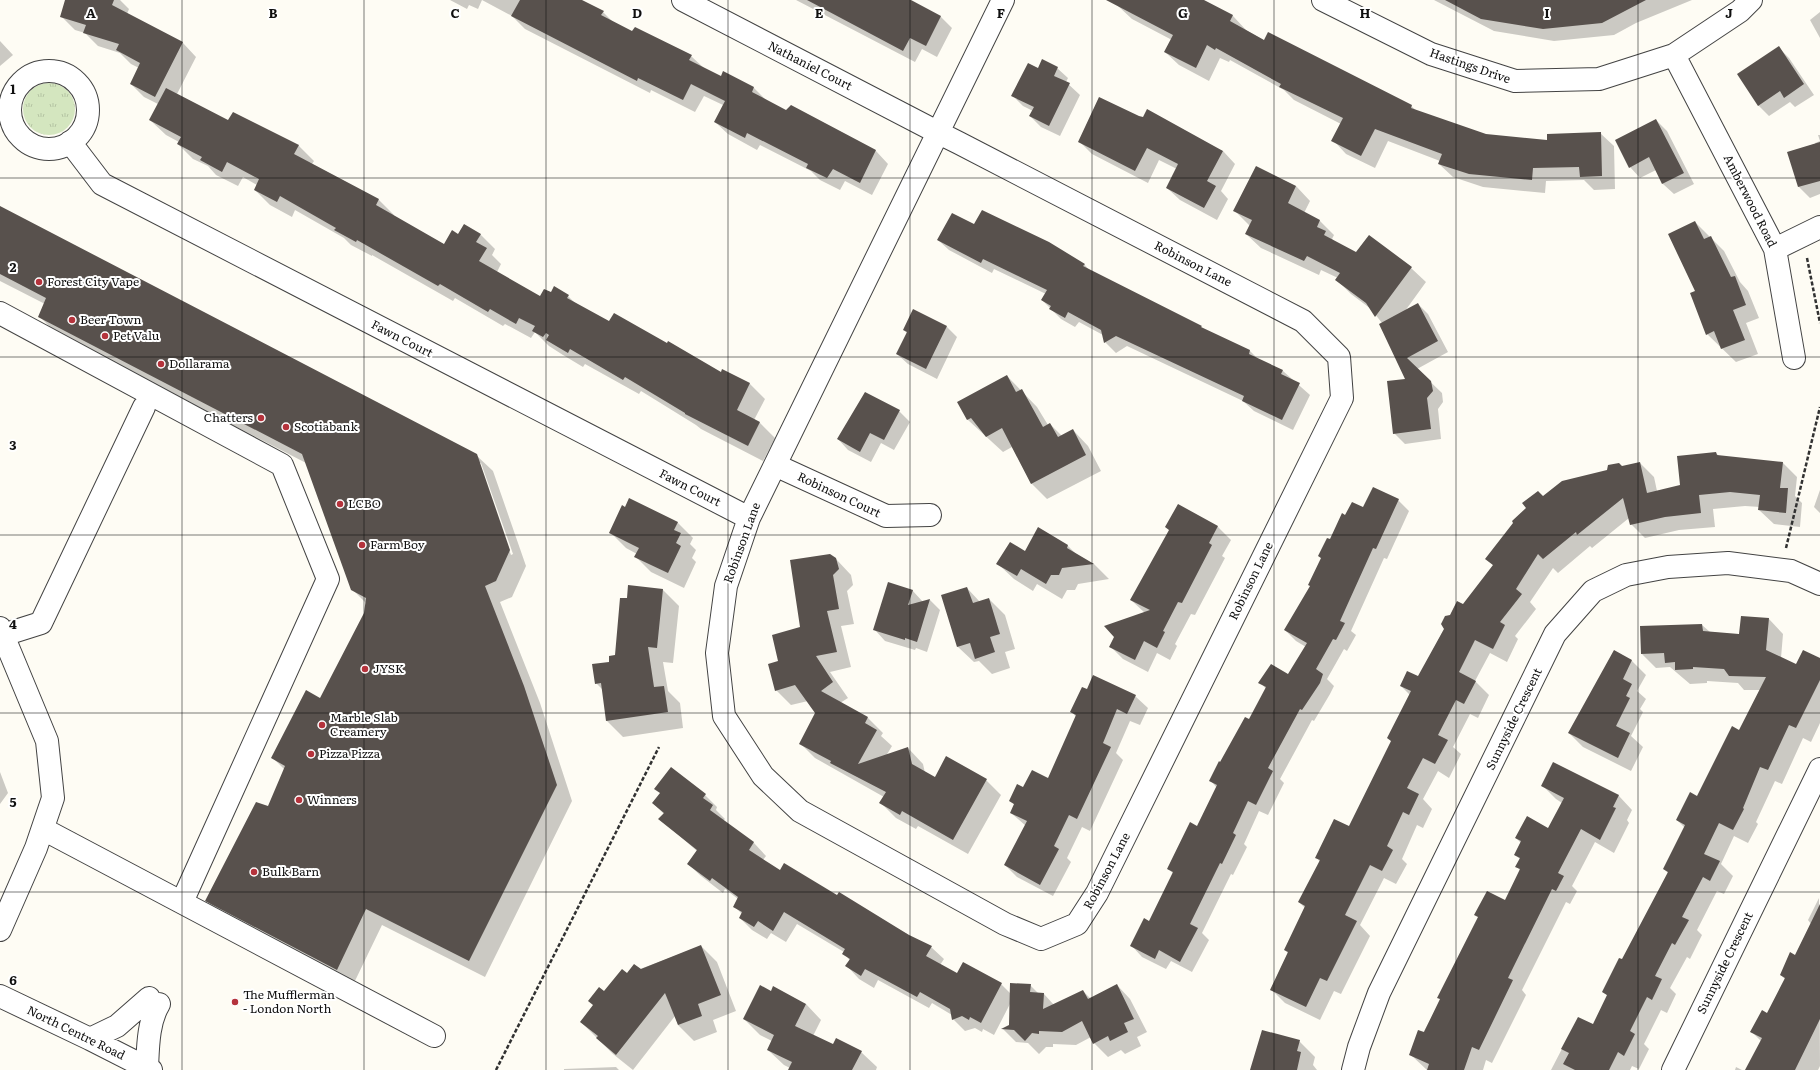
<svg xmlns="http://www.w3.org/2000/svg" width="1820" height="1070" viewBox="0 0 1820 1070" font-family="Literata,serif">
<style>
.grass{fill:url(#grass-tufts)}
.shadow{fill:#0003;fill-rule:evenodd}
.building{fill:#58514d}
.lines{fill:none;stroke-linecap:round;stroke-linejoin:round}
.minor-casing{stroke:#434343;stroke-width:24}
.path{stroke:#323232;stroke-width:2.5;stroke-dasharray:4 2;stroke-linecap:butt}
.minor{stroke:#fff;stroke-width:22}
.grid{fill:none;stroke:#101010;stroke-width:1;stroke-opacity:0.55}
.poi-dot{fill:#b5333c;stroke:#fff;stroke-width:1.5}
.labels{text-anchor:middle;stroke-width:4;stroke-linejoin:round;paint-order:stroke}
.street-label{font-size:12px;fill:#101010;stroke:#fff}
.poi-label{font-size:12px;fill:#101010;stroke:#fff;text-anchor:start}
.grid-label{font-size:13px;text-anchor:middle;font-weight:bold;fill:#101010;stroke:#fff;stroke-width:4;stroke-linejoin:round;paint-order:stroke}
</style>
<defs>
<pattern id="grass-tufts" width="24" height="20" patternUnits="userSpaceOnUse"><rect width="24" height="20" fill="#d4e6bf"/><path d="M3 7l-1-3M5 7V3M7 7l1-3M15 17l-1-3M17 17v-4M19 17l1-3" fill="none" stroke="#b5c4a3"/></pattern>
</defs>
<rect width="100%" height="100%" fill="#fefcf4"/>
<path class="grass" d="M23 109a26 26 0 1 1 52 0a26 26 0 1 1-52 0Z"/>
<path class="shadow" d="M66,0H120L129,9L127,14L183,43L196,57L177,94L229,122L233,113L299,146L314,161L312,164L379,200L394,215L393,216L445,245L458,235L480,234L495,249L492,255L501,264L497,272L540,297L551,294L568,296L578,306L609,323L721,374L723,371L750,384L765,399L754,420L760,423L775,438L763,461L701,429L696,425L641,391L639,394L585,364L583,367L563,355L549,346L535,332L531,338L505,324L503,326L455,298L453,301L372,255V256L351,245L344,238L295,210L292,217L270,205L255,190L257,185L243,177L238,186L216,175L208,166L193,159L178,144L179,142L166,135L150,120L158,104L144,97L131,84L139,68L131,64L120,53L98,46L85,33L75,30L61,16Z
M450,0H580L603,12L614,23L633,33L691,56L705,69L721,77L724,73L754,88L767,101L786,111L791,107L876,151L888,164L872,195L845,181L840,190L820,180L811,171L760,145L757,150L728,134L715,122L723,105L704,96L695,112L651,90L650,93L525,29L512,16L482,0L478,9L469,5L467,9Z
M796,0H908L941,17L952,28L937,57L922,49L915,62Z
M1121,0H1202L1233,16L1246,30L1265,41L1411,106L1417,111L1485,135L1548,141L1600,133L1614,146L1615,189L1594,190L1584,180L1546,181L1545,193L1483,187L1453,177L1439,164L1440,161L1388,141L1375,168L1346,154L1333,140L1341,124L1294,100L1284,90L1230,60L1229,62L1220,58L1209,81L1179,65L1165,52L1172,40L1132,19L1118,6Z
M1434,0H1692L1636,23L1614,35L1554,41L1494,31Z
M1820,12V38L1810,20Z
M0,41L13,55L0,66Z
M1778,47L1789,58L1814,95L1795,107L1790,102L1769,116L1758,105Z
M1057,68L1068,78L1066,82L1080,95L1060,136L1041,127L1030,116L1033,111L1023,106L1012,95L1038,69Z
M1138,117L1223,151L1235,164L1221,191L1228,199L1217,220L1180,200L1167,188L1177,169L1159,160L1148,183L1092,154L1079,141Z
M1656,120L1667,131L1694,184L1674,194L1663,184L1656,170L1640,178L1630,167Z
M1818,135H1820V194L1810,198L1799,187L1789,152L1815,144V143L1820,141Z
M1256,167L1296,186L1310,201L1304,213L1320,221L1334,235L1332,239L1336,243L1356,253L1369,236L1411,268L1426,282L1405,311L1418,304L1428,314L1448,352L1417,369L1442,393L1443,402L1438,409L1441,439L1405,444L1394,433L1407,380L1382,323L1371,309L1351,294L1337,280L1338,278L1321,270L1319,275L1261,248L1246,234L1250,226L1235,211Z
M0,207L476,455L493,471L526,566L512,597L500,602L540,703L572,801L485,977L382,925L353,985L222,916L206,900L268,808L285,770L272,757L321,699L365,613L366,603L352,589L306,463L56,333L40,317L45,304L0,281ZM479,463H481L513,554L511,555Z
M1695,222L1724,251L1740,282L1748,291L1759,318L1746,323L1758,354L1736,362L1707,334L1696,292Z
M975,226L1084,264L1090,271L1204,330L1250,351L1258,359L1283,371L1310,395L1293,430L1254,411L1243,401L1127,346L1116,353L1105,342L1103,335L1079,322L1075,327L1061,319L1042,300L1046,294L994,269L992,273L949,250L938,240Z
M947,327L957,337L937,379L908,364L897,354L907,333L904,330Z
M1007,376L1037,407L1048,425L1050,424L1062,436L1073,430L1088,446L1101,471L1047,499L1031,483L1012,447L1003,452L968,420L959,403Z
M899,411L910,422L894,450L881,443L871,462L848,450L838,439Z
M1716,453L1719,456L1783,463L1797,477L1795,496L1802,503L1800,527L1774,524L1759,510L1760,507L1745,506L1713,509L1715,527L1679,530L1645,538L1631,524L1629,518L1592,548L1590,546L1558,573L1553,568L1530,602L1536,609L1515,636L1518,639L1507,662L1490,653L1475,681L1489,695L1478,718L1470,714L1453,747L1461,754L1449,778L1438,771L1423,799L1432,809L1423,828L1417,825L1402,859L1407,864L1396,884L1384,878L1360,925L1370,936L1341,994L1334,991L1320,1020L1285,1003L1271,989L1288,953L1285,950L1305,908L1299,902L1320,862L1316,857L1349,828L1392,742L1410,695L1401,686L1418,678L1451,616L1463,606L1494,566L1486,559L1543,497L1622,467L1640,463L1654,477L1657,491L1681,486Z
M1820,490V513L1814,507Z
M1398,500L1409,511L1387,559L1384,558L1351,631L1356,635L1347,651L1344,649L1327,679L1334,686L1330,694L1314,721L1312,720L1280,779L1284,783L1268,815L1259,811L1244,844L1247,847L1233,875L1231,874L1202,933L1209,940L1192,972L1171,961L1166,969L1142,957L1131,945L1150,922L1174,874L1168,869L1198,827L1217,788L1211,781L1249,721L1266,689L1260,682L1288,676L1306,647L1296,641L1285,630L1311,586L1322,559L1319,556L1346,516L1364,509Z
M1178,506L1218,527L1231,540L1222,556L1225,558L1195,615L1191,614L1175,644L1177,646L1170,660L1157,653L1148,672L1123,659L1110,646L1145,613L1131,600L1170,530Z
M677,522L693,538L690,544L696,550L692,558L696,562L684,588L651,572L635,556L637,554L626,548L610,532Z
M1068,546L1076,554L1094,564L1109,579L1078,584L1075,590H1067L1062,599L1037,584L1033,591L1014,579L998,564L1025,552Z
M836,559L851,575L853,585L847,591L854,624L841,626L851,667L830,672L848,698L840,703L868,718L883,733L881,736L892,746L886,756L908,748L923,764L925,773L935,778L947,758L986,780L1001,795L968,854L918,826L916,829L896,818L881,803L884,797L815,758L800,743L816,713L808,701L791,705L776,690L780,662L802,628Z
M967,588L980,602L989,599L1005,615L1015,649L1005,652L1010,668L992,674L979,661L974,662L958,647Z
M663,590L679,606L673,663L663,662L668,691L680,703L683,728L623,737L607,721L603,690L596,683L616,656L628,600Z
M912,590L923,602L930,600L940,610L927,652L916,648L915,650L885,641L875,630Z
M1769,619L1783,634L1781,658L1796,666L1820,659V723L1811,742L1803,738L1782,784L1775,781L1756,822L1758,824L1748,843L1734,836L1721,864L1733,876L1724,894L1717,891L1697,930L1702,935L1690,959L1687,957L1670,988L1676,994L1667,1013L1661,1010L1644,1044L1649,1049L1639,1069L1632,1066L1630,1070H1551L1578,1018L1593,1026L1608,996L1603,992L1622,961L1668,873L1664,869L1685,828L1677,820L1697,797L1740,731L1760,690H1744L1738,683L1707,681V683L1690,684L1670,667L1656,668L1642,654L1702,625L1710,632L1740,635Z
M1614,652L1632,661L1646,675L1637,691L1646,699L1640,709L1643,712L1631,736L1643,747L1631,771L1583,747L1569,733Z
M1087,690L1135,696L1148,708L1140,725L1130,721L1116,753L1123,760L1090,831L1082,827L1067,858L1071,862L1053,896L1017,877L1005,865L1026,826L1011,813L1015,805L1010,801L1024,789L1049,779L1076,717L1072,712Z
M1554,763L1619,796L1632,810L1627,820L1629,823L1614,853L1595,842L1572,886L1577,891L1570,904L1566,902L1522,990L1526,995L1492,1063L1486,1060L1483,1070H1427L1411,1055L1441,1000L1438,997L1505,901L1521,871L1516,866L1520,859L1515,855L1521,843L1516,838L1549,829L1562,803L1556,799L1542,785Z
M0,772L8,793L0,804Z
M705,795L717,807L716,810L725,819L723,821L754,843L766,856L763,860L780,871L838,896L931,947L944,959L940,965L957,975L963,964L1001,984L1011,994L1030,985L1039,994H1044L1054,1005L1083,991L1090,998L1117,985L1130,999L1147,1032L1137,1037L1141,1046L1125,1054L1121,1050L1108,1057L1094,1043L1091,1037L1076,1045L1053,1044V1047H1046L1039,1054L1028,1043L1016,1042L1003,1029L1010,1026L1011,1002L994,1035L983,1029L982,1032L975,1028L965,1031L953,1019L952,1015L932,1003L929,1008L878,980L874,988L859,979L847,966L850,961L844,952L797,924L786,942L771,933L767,939L752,930L740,918L742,914L734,906L738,899L725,889L723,893L701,876L688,864L697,851L660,819L664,814L653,803Z
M1819,898L1820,1066L1818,1070H1746L1761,1041L1752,1032L1768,1014L1786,980L1781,975L1795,956L1811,924L1808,920Z
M701,946L717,962L736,1011L713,1020L717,1032L694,1041L678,1025L675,1016L633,1070L613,1054L581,1022L605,993L627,974Z
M771,992L806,1004L821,1020L813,1036L833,1046L861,1052L877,1067L876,1070H789L790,1068L784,1065L768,1050L772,1041L760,1035L744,1019Z
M1299,1041L1315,1057L1313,1065L1317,1070H1252Z
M616,1067L619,1070H564V1069Z
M1736,1067L1742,1070H1735Z"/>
<path class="building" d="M65,0H114L112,5L183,42L155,97L130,84L140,63L116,50L119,44L83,33L86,25L60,17Z
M520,0H582L604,11L601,15L632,31L635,27L692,55L689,60L721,76L723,71L754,87L752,92L786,110L791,105L876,150L860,183L833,169L827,178L806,168L808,164L747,133L745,138L714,122L725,101L691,84L683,100L638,78L637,81L511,16Z
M807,0H911L941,16L926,46L910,38L903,51Z
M1106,0H1204L1233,15L1230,21L1264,40L1268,32L1412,105L1411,108L1486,134L1547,140V134L1601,132L1602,176L1580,177L1579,167L1533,168L1532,180L1469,174L1438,164L1442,154L1375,129L1361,156L1331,141L1343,118L1279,87L1281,84L1216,48L1215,50L1207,45L1196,68L1164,52L1173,35Z
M1445,0H1646L1602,23L1543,29L1481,19Z
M1779,46L1804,84L1784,98L1780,91L1758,106L1737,74Z
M1042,59L1058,67L1054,76L1070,83L1049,126L1029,116L1034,107L1011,96L1028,63L1038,68Z
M166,88L228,120L233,112L299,145L294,154L379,199L376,205L444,244L452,230L458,234L464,224L481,234L476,242L487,248L479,261L540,296L544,289L551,292L554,286L569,295L567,298L609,321L614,313L667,343L668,341L721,372L722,369L750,383L737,410L760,422L748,446L685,414V413L625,377L623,380L570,349L568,353L546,340L549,335L546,333L543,337L532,331L535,326L519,318L516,324L490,309L488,312L440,284L438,286L357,240L356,242L334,230L336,228L280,196L277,202L254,190L259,179L227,162L222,172L200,160L202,157L177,144L181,137L149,120Z
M1099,97L1139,116L1143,117L1147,109L1223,151L1207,181L1216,186L1204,208L1166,188L1178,164L1147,148L1135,171L1078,142Z
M1656,119L1684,173L1662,184L1649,157L1629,168L1615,140Z
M1820,142V181L1798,187L1787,152Z
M1256,166L1296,186L1288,203L1320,220L1317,227L1326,231L1324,235L1356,252L1369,235L1412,267L1375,317L1366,303L1335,280L1340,273L1307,256L1304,261L1245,234L1252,220L1233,211Z
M0,206L477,454L510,550L496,581L485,586L524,686L557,785L469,961L366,909L337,970L205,901L256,802L268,806L285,766L271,758L306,690L320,698L364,613L366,598L351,590L302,454L38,317L46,298L0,274Z
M982,210L1049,242L1085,264L1083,266L1202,326L1201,327L1250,350L1249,354L1283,370L1281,374L1300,383L1282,420L1242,401L1244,396L1116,336L1104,343L1101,330L1068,312L1065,318L1049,309L1051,306L1041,300L1047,290L983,259L981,263L937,240L952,213L974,224Z
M1695,221L1704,239L1711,236L1731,277L1735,276L1746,305L1733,310L1745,340L1721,349L1714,331L1706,335L1690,293L1695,291L1668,234Z
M1418,303L1438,341L1407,358L1431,381L1433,391L1427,398L1431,429L1393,434L1387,381L1405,379L1379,324Z
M913,309L947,326L926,369L896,354L907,332L903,330Z
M1007,375L1016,392L1022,389L1043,427L1050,423L1058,437L1073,429L1086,455L1031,484L1002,428L986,437L971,418L967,420L957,402Z
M865,392L900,410L884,440L870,433L860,452L837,439Z
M1716,452L1717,455L1783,462L1780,488H1788L1786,513L1758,510L1760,495L1730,492L1699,495L1701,513L1665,517L1630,525L1623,498L1577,535L1576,532L1543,559L1538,554L1516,589L1522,594L1500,622L1505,625L1493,649L1475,640L1459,672L1476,681L1464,704L1456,700L1438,735L1448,740L1435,764L1423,758L1407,788L1419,794L1409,815L1403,812L1387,846L1393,850L1382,871L1370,865L1345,915L1357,921L1327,981L1320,978L1306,1007L1270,990L1288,952L1284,950L1305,906L1298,902L1320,860L1315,858L1334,819L1349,826L1391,741L1387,738L1411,691L1400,686L1407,671L1418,676L1444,629L1441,624L1445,616L1450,615L1457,601L1463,604L1493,565L1485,559L1513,523L1512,521L1526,508L1522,503L1538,491L1543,496L1562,481L1607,470L1608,465L1619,463L1622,466L1640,462L1647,493L1680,485L1677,456Z
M1373,487L1399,499L1376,549L1373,548L1340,621L1345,623L1336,640L1333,639L1316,669L1323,674L1320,683L1302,710L1300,709L1268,768L1273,771L1256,805L1248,801L1233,833L1236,835L1222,864L1220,863L1190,924L1198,928L1180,962L1159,950L1155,959L1130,946L1144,918L1149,921L1173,872L1167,869L1190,822L1197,826L1217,785L1209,781L1219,761L1220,762L1245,717L1249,719L1266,687L1258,683L1271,664L1288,674L1307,643L1284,630L1310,586L1308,585L1321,558L1318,556L1327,538L1330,539L1342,513L1345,515L1352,502L1363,507Z
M629,498L678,522L674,530L681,533L676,543L681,546L668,573L634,557L639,548L609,533L622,505L625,507Z
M1178,504L1218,526L1209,543L1212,545L1182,603L1178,602L1163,631L1165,632L1157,648L1144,641L1135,660L1109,647L1114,637L1104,626L1150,610L1130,600L1169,530L1165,527Z
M1038,527L1068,545L1067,548L1094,564L1062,568L1059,575H1051L1046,584L1021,569L1017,576L996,564L1010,542L1025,551Z
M830,554L836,558L839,569L833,575L839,609L827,611L837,652L816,656L833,682L821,691L868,717L865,723L877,730L858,764L908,747L912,764L935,777L946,756L987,779L953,840L902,811L900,815L879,803L886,792L830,763L831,761L799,744L815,713L795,685L775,691L768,664L778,661L772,635L800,627L790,560Z
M888,582L913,590L908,605L930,599L917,642L905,638V640L873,630Z
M628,585L663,589L657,648L648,647L654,687L664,686L668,712L606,721L601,683L595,684L592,664L609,662V656L615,655L620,598H627Z
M967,587L973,603L989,598L1000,634L990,637L995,652L975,659L970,643L957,647L941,595Z
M1741,616L1769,618L1766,650L1796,664L1803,650L1820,658V680L1796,728L1789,725L1768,770L1760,767L1743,808L1744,809L1733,830L1719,823L1704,854L1720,861L1710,881L1703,877L1682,917L1689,920L1675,945L1672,943L1655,976L1662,979L1652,1000L1647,997L1630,1031L1635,1034L1624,1056L1618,1052L1609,1070H1575L1563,1064L1569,1053L1561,1049L1578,1017L1593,1024L1607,995L1602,992L1619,958L1622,959L1668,872L1663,869L1685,825L1676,820L1690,792L1697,796L1732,726L1739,730L1766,677L1729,676L1724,669L1693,667V669L1675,670V662L1665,663L1664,653L1641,654L1640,626L1702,624L1703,631L1739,634Z
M1614,650L1632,660L1623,679L1632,684L1626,696L1630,698L1616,726L1630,733L1618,758L1568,733Z
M1093,675L1136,695L1127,714L1117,709L1103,743L1111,747L1077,819L1069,815L1054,846L1059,849L1040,885L1004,865L1027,821L1010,813L1014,804L1009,801L1017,784L1023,787L1032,770L1048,778L1076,715L1070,712L1082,687L1087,689Z
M1553,762L1619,795L1613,807L1616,808L1600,840L1581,829L1558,873L1564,876L1556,891L1552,889L1508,978L1513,980L1479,1050L1472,1047L1464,1070H1427L1429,1064L1409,1055L1418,1030L1424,1032L1440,999L1437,998L1478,917L1474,915L1487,891L1505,900L1520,869L1515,867L1520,858L1514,855L1521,841L1515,838L1527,816L1548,828L1564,798L1541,786Z
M671,767L706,794L703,798L713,805L710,810L754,842L749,850L780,870L784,863L837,895L839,892L909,935L932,946L926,956L957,973L963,962L1002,983L981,1023L970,1017L969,1020L962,1016L952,1020L950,1009L920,992L917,997L865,969L861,976L845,966L850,959L842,954L845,949L784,912L773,931L758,921L754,927L739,918L742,912L733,907L738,897L712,878L710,881L687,864L697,850L658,819L664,813L652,803L660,793L654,789Z
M1820,904V1019L1795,1070H1745L1762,1038L1750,1032L1762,1010L1767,1013L1785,978L1780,975L1790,952L1795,955Z
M701,945L721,995L698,1004L702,1016L678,1025L665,993L616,1055L596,1038L598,1036L580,1022L593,1005L588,1001L599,987L604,991L622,969L627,973L634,964L641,969Z
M1010,983L1031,984L1030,992L1044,993L1043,1009L1083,990L1088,999L1117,984L1134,1019L1124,1023L1128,1032L1110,1041L1108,1036L1093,1044L1082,1021L1062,1032L1039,1031V1034L1032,1033L1025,1041L1014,1030L1001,1029L1009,1025Z
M760,985L771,991L773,986L806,1004L795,1026L833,1044L836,1038L862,1051L852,1070H788L792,1062L767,1050L774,1035L743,1019Z
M1262,1030L1300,1040L1297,1051L1301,1052L1297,1070H1250Z"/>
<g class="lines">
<g class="minor-casing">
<path id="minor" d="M683,0L937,132L959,143L1303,321L1339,357L1342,398L1097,893L1077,924L1041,939L1005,924L800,811L763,776L724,716L717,653L726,586L749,518L1003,0
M1323,0L1431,54L1515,81L1599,79L1674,55L1740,11L1751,0
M1674,55L1775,249L1794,358
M10 110a39 39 0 1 1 78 0a39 39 0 1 1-78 0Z
M70,142L102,184L749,518
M1775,249L1820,227
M0,313L282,465L328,579L182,902
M775,465L886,516L930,515
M0,628L47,741L53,798L36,848L0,930
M3,635L41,623L144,407
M43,829L434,1036
M0,996L90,1039L151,1070
M90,1039L117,1026L149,998
M147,1068C148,1047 148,1022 159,1004
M1353,1070L1359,1047L1379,993L1555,634L1593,591L1626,575L1668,567L1728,563L1791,571L1820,584
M1673,1070L1820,769"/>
</g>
<path class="path" d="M1807,258L1820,323
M1786,548L1820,407
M496,1070L659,747"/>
<use href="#minor" class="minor"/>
</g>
<path class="grid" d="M182,0V1070M364,0V1070M546,0V1070M728,0V1070M910,0V1070M1092,0V1070M1274,0V1070M1456,0V1070M1638,0V1070M0,178H1820M0,357H1820M0,535H1820M0,713H1820M0,892H1820"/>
<g class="poi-dot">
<circle cx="39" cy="282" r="4"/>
<circle cx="72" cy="320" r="4"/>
<circle cx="105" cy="336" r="4"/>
<circle cx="161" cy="364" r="4"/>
<circle cx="261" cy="418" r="4"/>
<circle cx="286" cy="427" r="4"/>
<circle cx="340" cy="504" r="4"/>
<circle cx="362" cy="545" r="4"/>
<circle cx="365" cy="669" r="4"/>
<circle cx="322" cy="725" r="4"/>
<circle cx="311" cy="754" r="4"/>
<circle cx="299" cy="800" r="4"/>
<circle cx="254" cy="872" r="4"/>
<circle cx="235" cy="1002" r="4"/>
</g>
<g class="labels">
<g class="street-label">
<text transform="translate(810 66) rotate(27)" y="4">Nathaniel Court</text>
<text transform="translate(1470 66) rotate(19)" y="4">Hastings Drive</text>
<text transform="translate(1750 201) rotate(63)" y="4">Amberwood Road</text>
<text transform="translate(1193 264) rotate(27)" y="4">Robinson Lane</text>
<text transform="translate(402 339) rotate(27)" y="4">Fawn Court</text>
<text transform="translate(690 488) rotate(27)" y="4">Fawn Court</text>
<text transform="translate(839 495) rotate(25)" y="4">Robinson Court</text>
<text transform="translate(742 543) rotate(-70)" y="4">Robinson Lane</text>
<text transform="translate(1251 581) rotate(-64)" y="4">Robinson Lane</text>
<text transform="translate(1514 719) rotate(-64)" y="4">Sunnyside Crescent</text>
<text transform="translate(1107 871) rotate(-62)" y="4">Robinson Lane</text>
<text transform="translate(1725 963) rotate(-64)" y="4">Sunnyside Crescent</text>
<text transform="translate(76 1033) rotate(26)" y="4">North Centre Road</text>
</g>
<g class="poi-label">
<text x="47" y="286">Forest City Vape</text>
<text x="80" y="324">Beer Town</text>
<text x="113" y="340">Pet Valu</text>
<text x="169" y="368">Dollarama</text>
<text x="253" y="422" text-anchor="end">Chatters</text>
<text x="294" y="431">Scotiabank</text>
<text x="348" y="508">LCBO</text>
<text x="370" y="549">Farm Boy</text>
<text x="373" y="673">JYSK</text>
<text x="330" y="722">Marble Slab<tspan x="330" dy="14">Creamery</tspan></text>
<text x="319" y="758">Pizza Pizza</text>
<text x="307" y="804">Winners</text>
<text x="262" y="876">Bulk Barn</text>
<text x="243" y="999">The Mufflerman<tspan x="243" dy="14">- London North</tspan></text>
</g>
</g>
<g class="grid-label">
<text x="91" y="18">A</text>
<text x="273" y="18">B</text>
<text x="455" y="18">C</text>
<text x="637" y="18">D</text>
<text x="819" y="18">E</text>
<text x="1001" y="18">F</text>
<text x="1183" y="18">G</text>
<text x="1365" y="18">H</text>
<text x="1547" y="18">I</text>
<text x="1729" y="18">J</text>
<text x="13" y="94">1</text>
<text x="13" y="272">2</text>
<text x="13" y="450">3</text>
<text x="13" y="629">4</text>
<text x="13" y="807">5</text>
<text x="13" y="985">6</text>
</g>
</svg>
